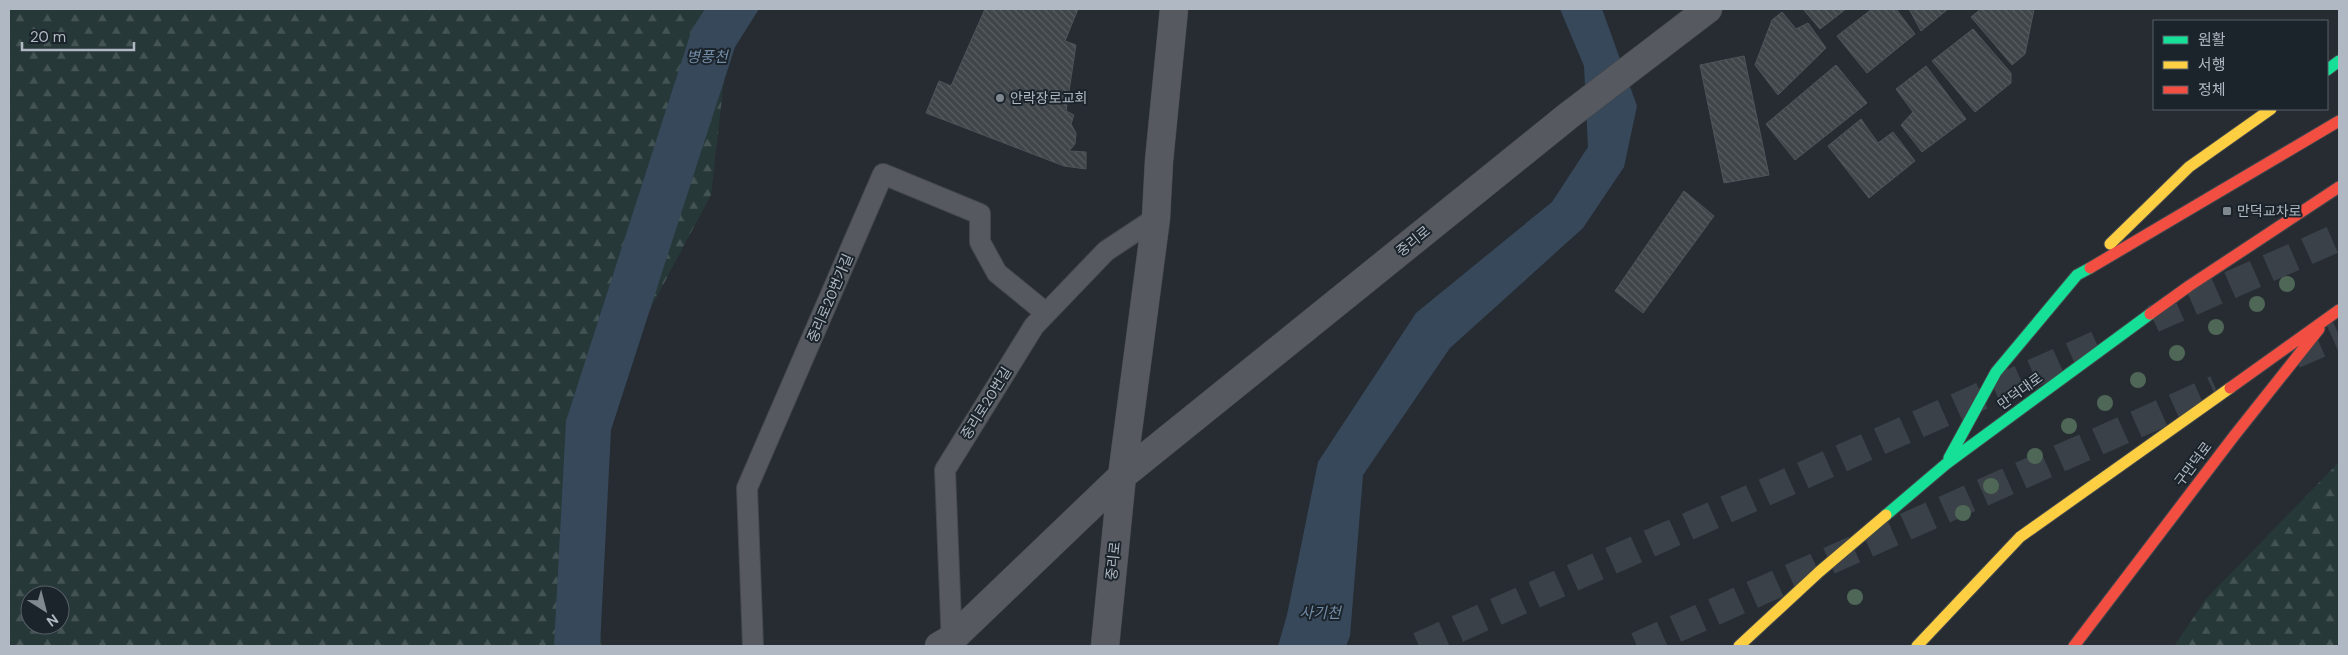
<svg xmlns="http://www.w3.org/2000/svg" width="2348" height="655" viewBox="0 0 2348 655" font-family="'DM Sans','Noto Sans KR',sans-serif">
<style>
.forest{fill:url(#forest-firs);fill-rule:evenodd}
.water{fill:#37485a}
.building{fill:url(#building-back-hatch);stroke:#4e5459}
.lines{fill:none;stroke-linecap:round;stroke-linejoin:round}
.highway-tunnel{stroke:#3b4148;stroke-width:28;stroke-dasharray:28 14;stroke-linecap:butt}
.lane-casing{stroke:#44484c;stroke-width:22}
.street-casing{stroke:#44484c;stroke-width:29}
.fast-casing{stroke:#44484c;stroke-width:13}
.slow-casing{stroke:#44484c;stroke-width:13}
.jam-casing{stroke:#44484c;stroke-width:13}
.lane{stroke:#565a60;stroke-width:20}
.street{stroke:#565a60;stroke-width:28}
.fast{stroke:#16e098;stroke-width:11}
.slow{stroke:#ffcf43;stroke-width:11}
.jam{stroke:#f24e42;stroke-width:11}
.tree{fill:#4f6757}
.poi-dot{fill:#808890;stroke:#1b232b;stroke-width:2}
.labels{text-anchor:middle;stroke-width:4;stroke-linejoin:round;paint-order:stroke}
.poi-label{font-size:14px;fill:#b0b9c3;stroke:#1b232b;text-anchor:start}
.street-label{font-size:14px;fill:#b0b9c3;stroke:#1b232b}
.water-label{font-size:15px;font-style:italic;fill:#728ca5;stroke:#1b232b}
</style>
<defs>
<pattern id="forest-firs" width="22" height="20" patternUnits="userSpaceOnUse" patternTransform="scale(1.25)"><rect width="22" height="20" fill="#273838"/><path d="M5 1l3.5 6h-7zM16 11l3.5 6h-7z" fill="#445353"/></pattern>
<pattern id="building-back-hatch" width="6" height="6" patternUnits="userSpaceOnUse" patternTransform="scale(1.25)"><rect width="6" height="6" fill="#40454a"/><path d="M-1 5l2 2M0 0l6 6M5-1l2 2" fill="none" stroke="#595e62"/></pattern>
</defs>
<rect width="100%" height="100%" fill="#262c32"/>
<path class="forest" d="M9,9H756L731,18L711,195L582,437L602,646H9ZM30,595H60V625H30Z
M2339,462V646H2174L2206,599Z"/>
<path class="water" d="M705,9H759L735,47L611,430L600,646H554L566,421L692,29Z
M1560,9H1602L1637,106L1624,167L1583,228L1450,348L1363,475L1350,636L1346,646H1278L1287,615L1318,462L1416,313L1552,202L1588,147L1584,66Z"/>
<path class="building" d="M985,9H1078L1065,41L1076,45L1066,111L1074,115L1071,124L1076,133L1075,144L1069,151L1086,152V169L1064,166L926,113L939,81L951,86Z
M1803,9H1846L1820,29Z
M1872,9H1896L1915,34L1867,73L1837,36Z
M1909,9H1948L1921,31Z
M1981,9H2034L2025,54L2012,65L1971,17Z
M1782,12L1796,29L1808,23L1826,48L1778,95L1755,65L1772,20Z
M1973,29L2011,73V83L1975,112L1932,61Z
M1744,56L1769,175L1724,183L1700,65Z
M1836,65L1867,103L1795,160L1766,124Z
M1926,66L1966,119L1922,152L1901,125L1913,112L1896,89Z
M1861,119L1878,143L1893,132L1915,161L1869,198L1828,146Z
M1684,191L1714,216L1643,313L1615,291Z"/>
<g class="lines">
<path class="highway-tunnel" d="M2153,319L2339,237
M2294,355L2339,335
M1419,646L2103,342
M1637,646L2216,389"/>
<g class="lane-casing">
<path id="lane" d="M753,646L747,488L883,174L980,214V242L997,273L1046,313
M952,646L945,470L1034,326L1106,251L1156,218"/>
</g>
<g class="street-casing">
<path id="street" d="M939,646L953,638L1122,476L1156,218L1159,161L1174,9
M1105,646L1122,476L1568,116L1708,9"/>
</g>
<g class="fast-casing">
<path id="fast" d="M2327,70L2339,61
M1949,458L1996,372L2077,275L2090,268
M1886,515L1946,464L2150,314"/>
</g>
<g class="slow-casing">
<path id="slow" d="M2110,244L2189,167L2271,109
M1739,646L1819,572L1886,515
M1917,646L2020,537L2230,388"/>
</g>
<g class="jam-casing">
<path id="jam" d="M2090,268L2339,121
M2150,314L2189,286L2339,187
M2230,388L2339,310
M2074,646L2234,436L2319,329"/>
</g>
<use href="#lane" class="lane"/>
<use href="#street" class="street"/>
<use href="#fast" class="fast"/>
<use href="#slow" class="slow"/>
<use href="#jam" class="jam"/>
</g>
<g class="tree">
<circle cx="2287" cy="284" r="8"/>
<circle cx="2257" cy="304" r="8"/>
<circle cx="2216" cy="327" r="8"/>
<circle cx="2177" cy="353" r="8"/>
<circle cx="2138" cy="380" r="8"/>
<circle cx="2105" cy="403" r="8"/>
<circle cx="2069" cy="426" r="8"/>
<circle cx="2035" cy="456" r="8"/>
<circle cx="1991" cy="486" r="8"/>
<circle cx="1963" cy="513" r="8"/>
<circle cx="1855" cy="597" r="8"/>
</g>
<g class="poi-dot">
<circle cx="1000" cy="98" r="5"/>
<rect x="2222" y="206" width="10" height="10" rx="2.5"/>
</g>
<g class="labels">
<g class="poi-label">
<text x="1010" y="103">안락장로교회</text>
<text x="2237" y="216">만덕교차로</text>
</g>
<g class="street-label">
<text transform="translate(1413 241) rotate(-39)" y="5">중리로</text>
<text transform="translate(830 298) rotate(-67)" y="5">중리로20번가길</text>
<text transform="translate(2020 391) rotate(-36)" y="5">만덕대로</text>
<text transform="translate(986 403) rotate(-58)" y="5">중리로20번길</text>
<text transform="translate(2193 464) rotate(-53)" y="5">구만덕로</text>
<text transform="translate(1113 561) rotate(-84)" y="5">중리로</text>
</g>
<g class="water-label">
<text x="707" y="62">병풍천</text>
<text x="1320" y="618">사기천</text>
</g>
</g>
<rect width="2348" height="655" fill="none" stroke="#b0b9c3" stroke-width="20"/>
<rect x="2153" y="20" width="175" height="90" fill="#1b232b" stroke="#575f68"/>
<rect x="2163" y="36" width="25" height="8" fill="#16e098" stroke="#575f68"/>
<text x="2198" y="45" font-size="15" fill="#b0b9c3">원활</text>
<rect x="2163" y="61" width="25" height="8" fill="#ffcf43" stroke="#575f68"/>
<text x="2198" y="70" font-size="15" fill="#b0b9c3">서행</text>
<rect x="2163" y="86" width="25" height="8" fill="#f24e42" stroke="#575f68"/>
<text x="2198" y="95" font-size="15" fill="#b0b9c3">정체</text>
<g transform="translate(45 610) rotate(144)"><circle r="24" fill="#1b232b" stroke="#575f68"/>
<path d="M0-4L9 19L0 12L-9 19Z" fill="#808890"/>
<text y="-8" font-size="14" font-weight="bold" text-anchor="middle" fill="#b0b9c3">N</text>
</g>
<path d="M22 42v8h112v-8" fill="none" stroke="#b0b9c3" stroke-width="2.5"/>
<text x="30" y="42" font-size="15" fill="#b0b9c3" stroke="#1b232b" stroke-width="4" paint-order="stroke">20 m</text>
</svg>
